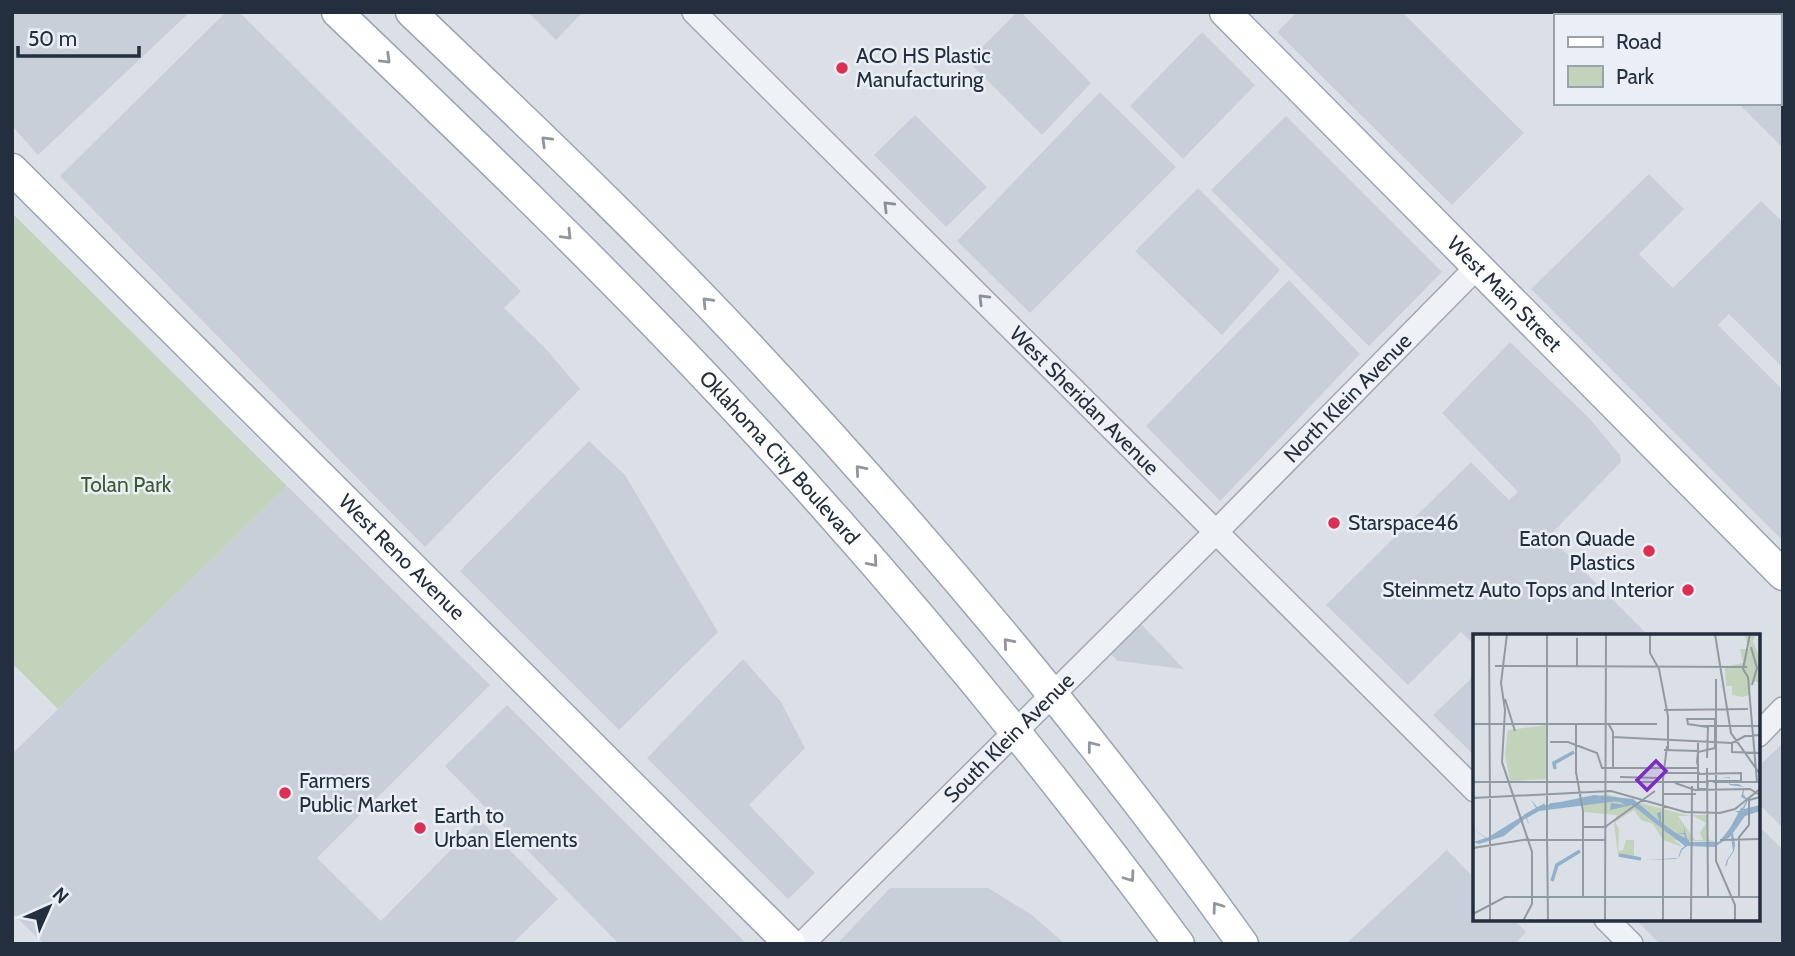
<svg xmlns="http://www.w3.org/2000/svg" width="1795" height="956" viewBox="0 0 1795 956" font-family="Cabin,sans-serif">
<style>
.built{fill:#c8cfd9}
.green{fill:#c2d2bb}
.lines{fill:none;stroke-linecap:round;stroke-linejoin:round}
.minor-casing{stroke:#a0a7b1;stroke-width:26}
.major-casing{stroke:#99a5b4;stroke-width:33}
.minor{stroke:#eef1f5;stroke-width:23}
.major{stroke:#fff;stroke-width:30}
.oneway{stroke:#91969e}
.oneway2{stroke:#88909a}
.poi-dot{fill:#db3053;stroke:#eaeff5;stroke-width:2.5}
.labels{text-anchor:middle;stroke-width:5;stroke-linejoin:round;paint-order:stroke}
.poi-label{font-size:21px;fill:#232e3e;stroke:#eaeff5;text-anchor:start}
.street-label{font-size:21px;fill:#232e3e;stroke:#eaeff5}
.park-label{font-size:21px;fill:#3a5b2f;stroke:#eaeff5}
.inset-river{fill:none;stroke:#91b0cb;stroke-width:3.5}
.inset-road{fill:none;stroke:#9199a3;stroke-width:2}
.view{fill:#7b2cbf;fill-opacity:0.15;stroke:#7b2cbf;stroke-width:3.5}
.inset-edge{fill:none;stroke:#232e3e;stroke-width:3.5}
</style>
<rect width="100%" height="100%" fill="#dbe0e7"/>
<path class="built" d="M12,12H190L38,155L12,126Z
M226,12H239L521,291L504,308L547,350L580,389L425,547L60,176Z
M528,12H583L556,40Z
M1017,12H1021L1091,83L1042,135L968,61Z
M1297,12H1402L1524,133L1452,205L1277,32Z
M1202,32L1255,85L1183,159L1130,106Z
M1783,56V148L1738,103H1779V59Z
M1100,92L1176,167L1030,313L957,241Z
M915,115L987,187L946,227L874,155Z
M1286,116L1442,272L1369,346L1211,190Z
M1649,174L1684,209L1639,254L1673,288L1761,201L1783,222V368L1729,314L1718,325L1783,390V541L1531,289Z
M1198,188L1280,270L1222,335L1135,251Z
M1289,280L1360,354L1220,501L1146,426Z
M1510,342L1590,419L1620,455L1621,462L1549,536L1649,636H1475V646L1461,632L1408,685L1326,605L1471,462L1509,500L1518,492L1442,413Z
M589,441L625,475L718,632L619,730L460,571Z
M287,486L490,685L317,858L381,921L480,820L558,899L512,944H44L12,913V754Z
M1140,623L1184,669L1118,661L1109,653Z
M743,659L781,702L805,748L749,805L815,873L788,899L647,758Z
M1475,675V756L1433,715Z
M507,705L590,787L747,944H619L445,766Z
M1783,743V828L1758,803V767Z
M1758,825L1783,850V939L1776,944H1660L1635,919H1758Z
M1447,850L1475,879V919H1514L1526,932L1515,944H1346Z
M890,888H988L1032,915L1065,944H837Z"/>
<path class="green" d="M12,213L287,486L58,709L12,663Z"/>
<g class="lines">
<g class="minor-casing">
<g id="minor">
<path id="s1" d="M694,12L1475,790"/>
<path d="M1758,735L1783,709"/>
<path d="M1606,919L1631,944"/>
<path id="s2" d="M802,944L1216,532L1479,265"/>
</g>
</g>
<g class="major-casing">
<g id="major">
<path id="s3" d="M337,12C471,140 605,269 731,404C891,575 1040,756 1179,944"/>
<path d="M411,12C523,119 636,226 742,339C919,528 1092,733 1243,944"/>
<path id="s4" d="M1225,12L1783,575"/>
<path id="s5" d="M12,169L790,944"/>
</g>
</g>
<use href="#minor" class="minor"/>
<use href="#major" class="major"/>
</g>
<defs><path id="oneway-chevron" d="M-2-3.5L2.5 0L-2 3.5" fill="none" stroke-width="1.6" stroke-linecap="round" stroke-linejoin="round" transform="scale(1.75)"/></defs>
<g class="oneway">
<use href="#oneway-chevron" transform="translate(386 59) rotate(44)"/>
<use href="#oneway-chevron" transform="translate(546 141) rotate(-136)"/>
<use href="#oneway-chevron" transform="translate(567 235) rotate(46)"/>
<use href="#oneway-chevron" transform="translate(707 302) rotate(-134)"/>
<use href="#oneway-chevron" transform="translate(860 470) rotate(-131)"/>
<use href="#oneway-chevron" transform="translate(873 562) rotate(49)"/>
<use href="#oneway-chevron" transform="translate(1008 643) rotate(-131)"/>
<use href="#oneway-chevron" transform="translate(1092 746) rotate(-128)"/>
<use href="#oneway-chevron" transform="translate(1130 877) rotate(54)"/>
<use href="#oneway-chevron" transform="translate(1217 907) rotate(-126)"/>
</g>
<g class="oneway2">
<use href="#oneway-chevron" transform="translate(888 206) rotate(-135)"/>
<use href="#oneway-chevron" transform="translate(983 299) rotate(-135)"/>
</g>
<g class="poi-dot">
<circle cx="842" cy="68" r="7"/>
<circle cx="1334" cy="523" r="7"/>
<circle cx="1649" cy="551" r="7"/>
<circle cx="1688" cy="590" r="7"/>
<circle cx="285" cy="793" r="7"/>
<circle cx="420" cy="828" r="7"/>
</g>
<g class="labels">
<g class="poi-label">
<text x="856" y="63">ACO HS Plastic<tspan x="856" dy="24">Manufacturing</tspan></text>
<text x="1348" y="530">Starspace46</text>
<text x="1635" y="546" text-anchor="end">Eaton Quade<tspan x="1635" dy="24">Plastics</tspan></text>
<text x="1674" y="597" text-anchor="end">Steinmetz Auto Tops and Interior</text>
<text x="299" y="788">Farmers<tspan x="299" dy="24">Public Market</tspan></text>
<text x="434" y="823">Earth to<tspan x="434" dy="24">Urban Elements</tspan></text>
</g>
<g class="street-label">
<text dy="7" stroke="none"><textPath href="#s4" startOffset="397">West Main Street</textPath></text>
<text dy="7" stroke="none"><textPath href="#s2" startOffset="772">North Klein Avenue</textPath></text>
<text dy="7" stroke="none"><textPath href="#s1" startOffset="551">West Sheridan Avenue</textPath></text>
<text dy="7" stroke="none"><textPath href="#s3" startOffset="628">Oklahoma City Boulevard</textPath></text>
<text dy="7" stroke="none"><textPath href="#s5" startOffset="550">West Reno Avenue</textPath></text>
<text dy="7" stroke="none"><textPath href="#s2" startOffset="292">South Klein Avenue</textPath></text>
</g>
<g class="park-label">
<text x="126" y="492">Tolan Park</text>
</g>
</g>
<g transform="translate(1473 634)">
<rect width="287" height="287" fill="#dbe0e7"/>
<path d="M271,0H283L280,7L287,25L285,75V48H279L276,61L269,63L259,61V52H253L252,33L270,29L267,15H277ZM74,91V145L37,147L32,120L35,96ZM133,160L217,182H205L222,206H230L227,199L233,189L219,181H235V205L243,208L201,206L210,213L190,206L180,190L168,186L161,176L142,188L146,195L145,217L150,216L153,206H161V225L145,222L141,189L144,181L111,178L110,170L132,167V162L122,163Z" fill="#c2d2bb"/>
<path d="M248,143H257V150H265L271,153V158L270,160L275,166L271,175L287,171V177L272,182L260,199L262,210L261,217L255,226L254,231L252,233L254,226L260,217L258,202L242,213L214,212L209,216L206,223L203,225L172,226L205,224L208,215L212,212L159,171L137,176L138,169L153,171L145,167L66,177L54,184L56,191L53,184L31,202L6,210L0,208L13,204L0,195L14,204L63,174L57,164L64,173L121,161L160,165L186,187L184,179L188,178V188L213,207L211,200L203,199H211V194L215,208H246L268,180L262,177H271L270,173L274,166L268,163L271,153L257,151L256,150L257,144Z" fill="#91b0cb"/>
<path class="inset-river" d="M82,135L81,129L101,118M134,164L159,168M77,171L106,168M167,173L186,190M52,182L72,171M193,196L216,208M20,203L45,187M254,203L270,174M146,221L168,225M79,247L84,231L107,217"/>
<path class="inset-road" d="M16,0L17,171M34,0L28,49L32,76L29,128L59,218V270L50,287M74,0V204M177,0V19L186,35L195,82V115M242,0L258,99L287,140M277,0L270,35L275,43L284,148M278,13L284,34L279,51M22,32L274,33M104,33V4M243,45V227L262,271V287M32,65L42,97M191,76L275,75M135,89L140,98V134M0,90H184M225,92H287M140,103L259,109M77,108H95L124,119L129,134H224M259,109V118L287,119M259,109L272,102L287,101M191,116L225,117M234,124L235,93L215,90L214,85H242V114M234,134L235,263M103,138L110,177V263M193,139H227M103,140V90M225,140L268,139V147H235L234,155H225V132L224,128L225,118L242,114M147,143L188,144M0,148H235M240,148H287M202,149L222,156L277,155L287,161M225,150V109M190,160H223M0,164L138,157L212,178L247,179L262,175L287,155M276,191V166L287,163M110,193H134M132,193L182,157M74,200L75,287M52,206H132M247,206L287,205M0,214L56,205M266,263V203L276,191M0,280L32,263H287M17,287V170M132,287L133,0M190,287V145L194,112M218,287L219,152"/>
<path class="view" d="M183,127L193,137L174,156L164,146Z"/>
<rect width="287" height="287" class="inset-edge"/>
</g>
<rect width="1795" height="956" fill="none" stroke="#232e3e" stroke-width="28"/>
<rect x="1554" y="14" width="228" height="91" fill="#eaeff5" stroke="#9aa2ac" stroke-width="2"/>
<rect x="1568" y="37" width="35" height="10" fill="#ffffff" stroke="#9aa2ac" stroke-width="2"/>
<text x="1616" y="49" font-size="21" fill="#232e3e">Road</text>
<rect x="1568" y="66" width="35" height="21" fill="#c2d2bb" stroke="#9aa2ac" stroke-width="2"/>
<text x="1616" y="84" font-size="21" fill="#232e3e">Park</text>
<g transform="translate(49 907) rotate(45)" stroke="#eaeff5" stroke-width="5" paint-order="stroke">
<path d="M0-5L12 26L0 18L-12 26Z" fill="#232e3e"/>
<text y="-10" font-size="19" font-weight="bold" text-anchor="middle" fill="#232e3e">N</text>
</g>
<path d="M18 46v10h121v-10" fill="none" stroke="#232e3e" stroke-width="3.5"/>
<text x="28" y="46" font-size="21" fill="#232e3e" stroke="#eaeff5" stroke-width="5" paint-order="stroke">50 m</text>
</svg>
